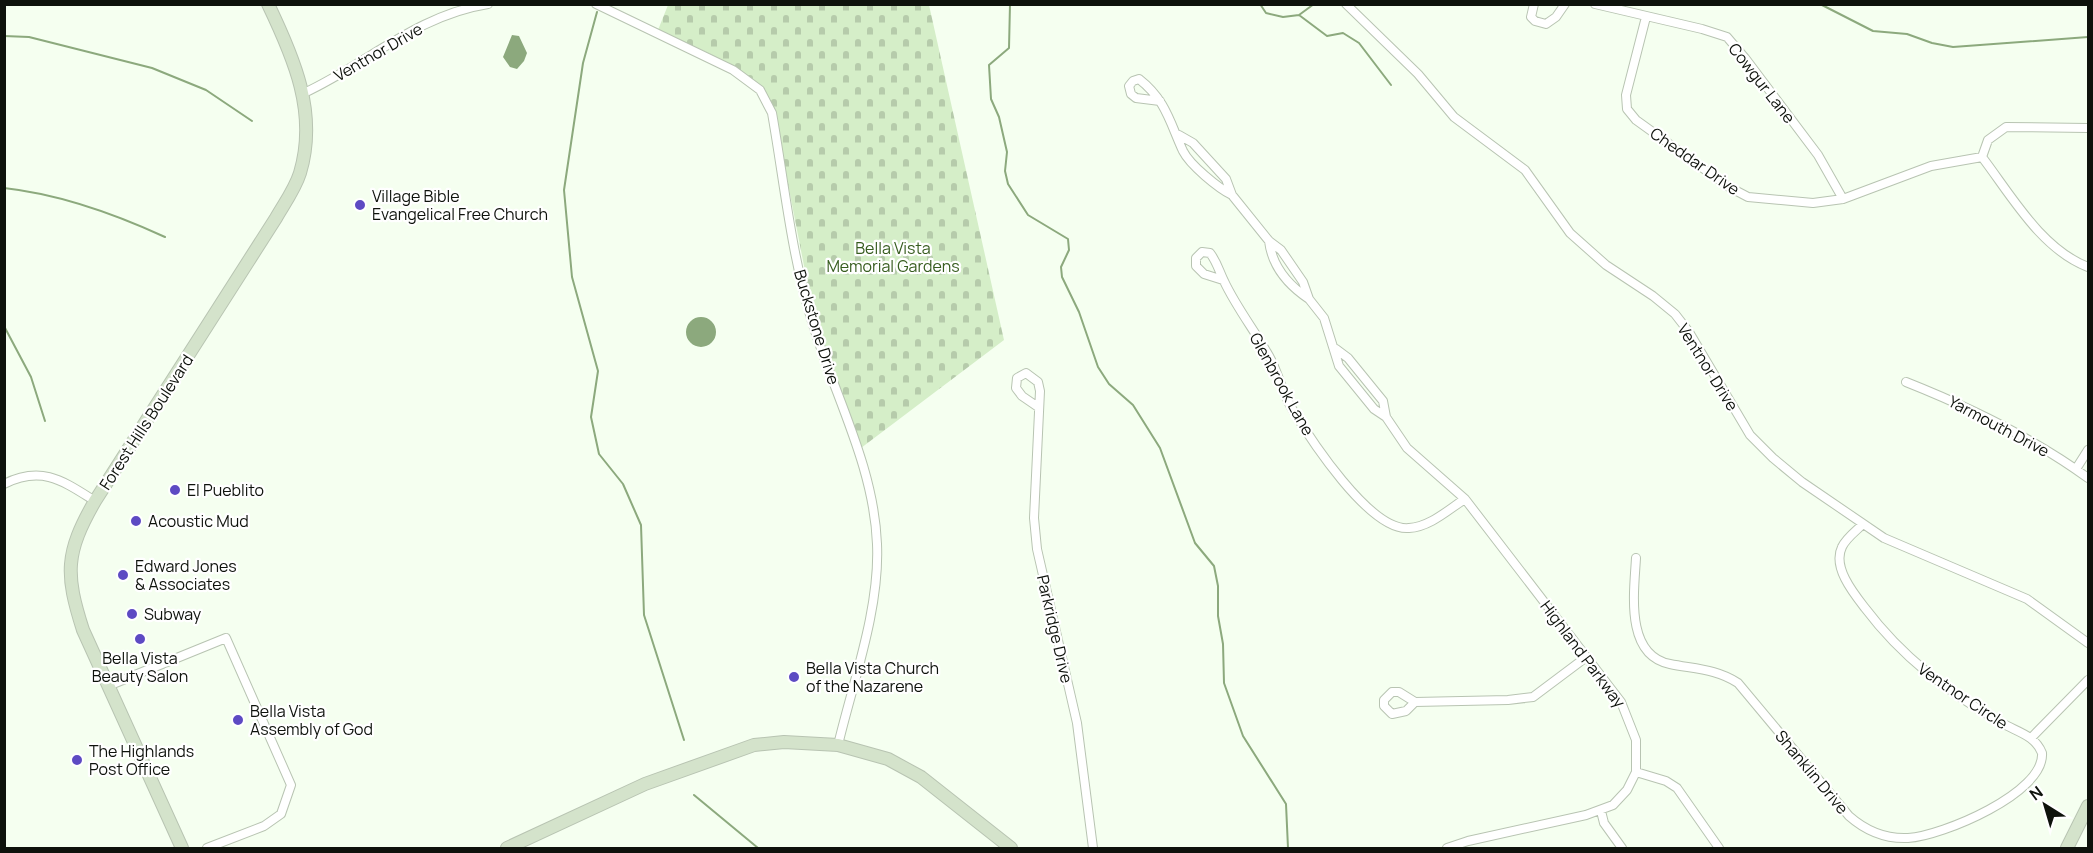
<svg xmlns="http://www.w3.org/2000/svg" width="2093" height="853" viewBox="0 0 2093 853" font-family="Manrope,sans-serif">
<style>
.cemetery{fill:url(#cemetery-stones)}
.water{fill:#8ca97d}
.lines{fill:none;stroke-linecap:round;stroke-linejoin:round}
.stream{stroke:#8ca97d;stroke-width:2}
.minor-casing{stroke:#b8c4b2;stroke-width:10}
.secondary-casing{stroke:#b8c4b2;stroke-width:14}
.minor{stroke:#fff;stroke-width:8}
.secondary{stroke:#d4e3cb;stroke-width:12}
.poi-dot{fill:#5d4ac3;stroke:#fff;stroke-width:2}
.labels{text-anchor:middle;stroke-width:4.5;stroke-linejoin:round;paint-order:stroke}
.street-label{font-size:16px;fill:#0e120c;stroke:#fff}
.poi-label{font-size:16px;fill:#0e120c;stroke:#fff;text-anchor:start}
.park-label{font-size:16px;fill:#375d1f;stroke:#fff}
</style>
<defs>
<pattern id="cemetery-stones" width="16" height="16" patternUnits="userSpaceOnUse" patternTransform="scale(1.5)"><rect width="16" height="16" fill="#d5eec8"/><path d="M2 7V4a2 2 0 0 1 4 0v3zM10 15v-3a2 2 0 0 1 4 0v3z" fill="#b6cbab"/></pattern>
</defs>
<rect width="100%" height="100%" fill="#f5fff0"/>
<path class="cemetery" d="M668,5H929L1004,340L861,448L813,312L773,107C755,67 696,49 658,30Z"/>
<path class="water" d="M512,35L519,36L527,53L524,61L517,69L510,67L503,57Z
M686 332a15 15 0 1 1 30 0a15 15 0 1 1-30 0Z"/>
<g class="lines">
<path class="stream" d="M1010,4L1009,48L989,65L991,99L999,117L1007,152L1005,171L1008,184L1028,215L1068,239L1069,250L1061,267L1062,277L1079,312L1098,367L1109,384L1133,405L1160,448L1195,543L1214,566L1218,586V616L1223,644L1224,683L1243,736L1286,804L1288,848
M1260,4L1266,13L1283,17L1299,15L1327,36L1343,33L1359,43L1391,85
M1820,4L1873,31L1907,34L1932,43L1953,47L2088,37
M597,12L583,63L564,190L572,277L598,371L591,417L599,454L623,484L641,525L644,615L684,740
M1299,15L1314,4
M4,36L29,37L152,68L206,90L252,121
M4,188C59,194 115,214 165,237
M4,326L31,377L45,421
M694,795L758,848"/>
<g class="minor-casing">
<path id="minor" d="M596,4L733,70L760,90L772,113C784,181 791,252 811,318C833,393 874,465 877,544C880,609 853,682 838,745
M1346,4L1418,74L1454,117L1525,170L1570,233L1606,265L1653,296L1675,314L1689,332L1750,435L1773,458L1802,482L1884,538L2027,599L2088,643
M1534,4L1531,17L1535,21L1546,24L1556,17L1565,4
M1595,4L1702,29L1727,37L1745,58L1818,155L1843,199
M1646,17L1626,95L1627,109L1636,120L1729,187L1748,197L1813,203L1843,199L1931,166L1982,157
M304,93C367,64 417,15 488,4
M1160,101L1136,98L1131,94L1129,86L1133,81L1139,79C1166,100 1170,123 1183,151C1190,165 1218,188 1232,195
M2088,128L2006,127L1988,140L1982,157C2011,195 2041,249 2088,267
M1179,135L1193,143L1226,179L1232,195L1269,241L1281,250L1303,282L1309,299L1324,318L1339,366L1374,409L1386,417
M1269,241C1272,266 1288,285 1309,299
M1223,280L1204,274L1196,266V258L1202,252L1210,253C1217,262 1219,271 1224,281C1236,307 1255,331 1269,356C1278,372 1282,391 1291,407C1309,437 1370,532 1409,528C1430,527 1449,509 1465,499
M1336,349L1348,358L1383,401L1386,417L1407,448L1465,499L1621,702L1636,740V772L1627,790L1613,805L1586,815L1468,841L1447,848
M1906,382C1969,407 2033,438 2088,478
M1038,407L1022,396L1016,388L1017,378L1026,373L1038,382L1040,391L1034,518L1037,549L1077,723L1093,848
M2076,469L2088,450
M4,484C42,465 63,481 95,501
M1636,558C1634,593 1625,655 1670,664C1695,669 1717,669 1738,683L1849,816C1866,831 1886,839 1908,838C1942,836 2045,793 2042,753C2035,735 2017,732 2000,722C1948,692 1902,657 1865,608C1854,594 1832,567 1842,547C1846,538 1856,531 1863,524
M108,686L226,638L291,785L281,814L264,826L207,848
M1415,702L1406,711L1392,714L1384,706V700L1392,692H1399L1415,702L1508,700L1533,697L1585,658
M2032,737L2088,680
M1636,772L1666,781L1677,788L1719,848
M1601,811L1604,823L1622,848"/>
</g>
<g class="secondary-casing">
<path id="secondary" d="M182,848L83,630C65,574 65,553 95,501L276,218C284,204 295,189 300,173C318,113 294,58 268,4
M507,848L645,784L754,745L784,742L838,745L888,759L921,777L1011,848
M2067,848L2088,806"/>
</g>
<use href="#minor" class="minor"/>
<use href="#secondary" class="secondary"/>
</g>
<g class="poi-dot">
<circle cx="360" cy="205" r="6"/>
<circle cx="175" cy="490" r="6"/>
<circle cx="136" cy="521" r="6"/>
<circle cx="123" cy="575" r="6"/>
<circle cx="132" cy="614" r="6"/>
<circle cx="140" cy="639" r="6"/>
<circle cx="794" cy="677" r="6"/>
<circle cx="238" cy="720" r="6"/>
<circle cx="77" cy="760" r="6"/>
</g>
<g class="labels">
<g class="street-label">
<text transform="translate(378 52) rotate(-30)" y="6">Ventnor Drive</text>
<text transform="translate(1762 83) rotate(52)" y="6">Cowgur Lane</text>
<text transform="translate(1695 161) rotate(35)" y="6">Cheddar Drive</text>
<text transform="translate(817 327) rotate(73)" y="6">Buckstone Drive</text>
<text transform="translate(1708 367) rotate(58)" y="6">Ventnor Drive</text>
<text transform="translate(1282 384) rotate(61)" y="6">Glenbrook Lane</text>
<text transform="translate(146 422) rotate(-57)" y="6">Forest Hills Boulevard</text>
<text transform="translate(1999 426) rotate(28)" y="6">Yarmouth Drive</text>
<text transform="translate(1055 629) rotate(77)" y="6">Parkridge Drive</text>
<text transform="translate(1583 654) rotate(53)" y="6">Highland Parkway</text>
<text transform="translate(1963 696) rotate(34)" y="6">Ventnor Circle</text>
<text transform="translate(1812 772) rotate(50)" y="6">Shanklin Drive</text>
</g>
<g class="poi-label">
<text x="372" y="202">Village Bible<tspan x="372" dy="18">Evangelical Free Church</tspan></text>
<text x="187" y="496">El Pueblito</text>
<text x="148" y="527">Acoustic Mud</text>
<text x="135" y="572">Edward Jones<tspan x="135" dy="18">&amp; Associates</tspan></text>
<text x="144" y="620">Subway</text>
<text x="140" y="664" text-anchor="middle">Bella Vista<tspan x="140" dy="18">Beauty Salon</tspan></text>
<text x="806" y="674">Bella Vista Church<tspan x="806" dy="18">of the Nazarene</tspan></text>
<text x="250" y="717">Bella Vista<tspan x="250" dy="18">Assembly of God</tspan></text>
<text x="89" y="757">The Highlands<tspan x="89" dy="18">Post Office</tspan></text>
</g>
<g class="park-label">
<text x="893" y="254">Bella Vista<tspan x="893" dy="18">Memorial Gardens</tspan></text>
</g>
</g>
<rect width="2093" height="853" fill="none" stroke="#0e120c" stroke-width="12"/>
<g transform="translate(2045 805) rotate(323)" stroke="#ffffff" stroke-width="4.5" paint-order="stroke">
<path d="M0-4.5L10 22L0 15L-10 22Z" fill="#0e120c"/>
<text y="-9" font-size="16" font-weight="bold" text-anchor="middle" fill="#0e120c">N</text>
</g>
</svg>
